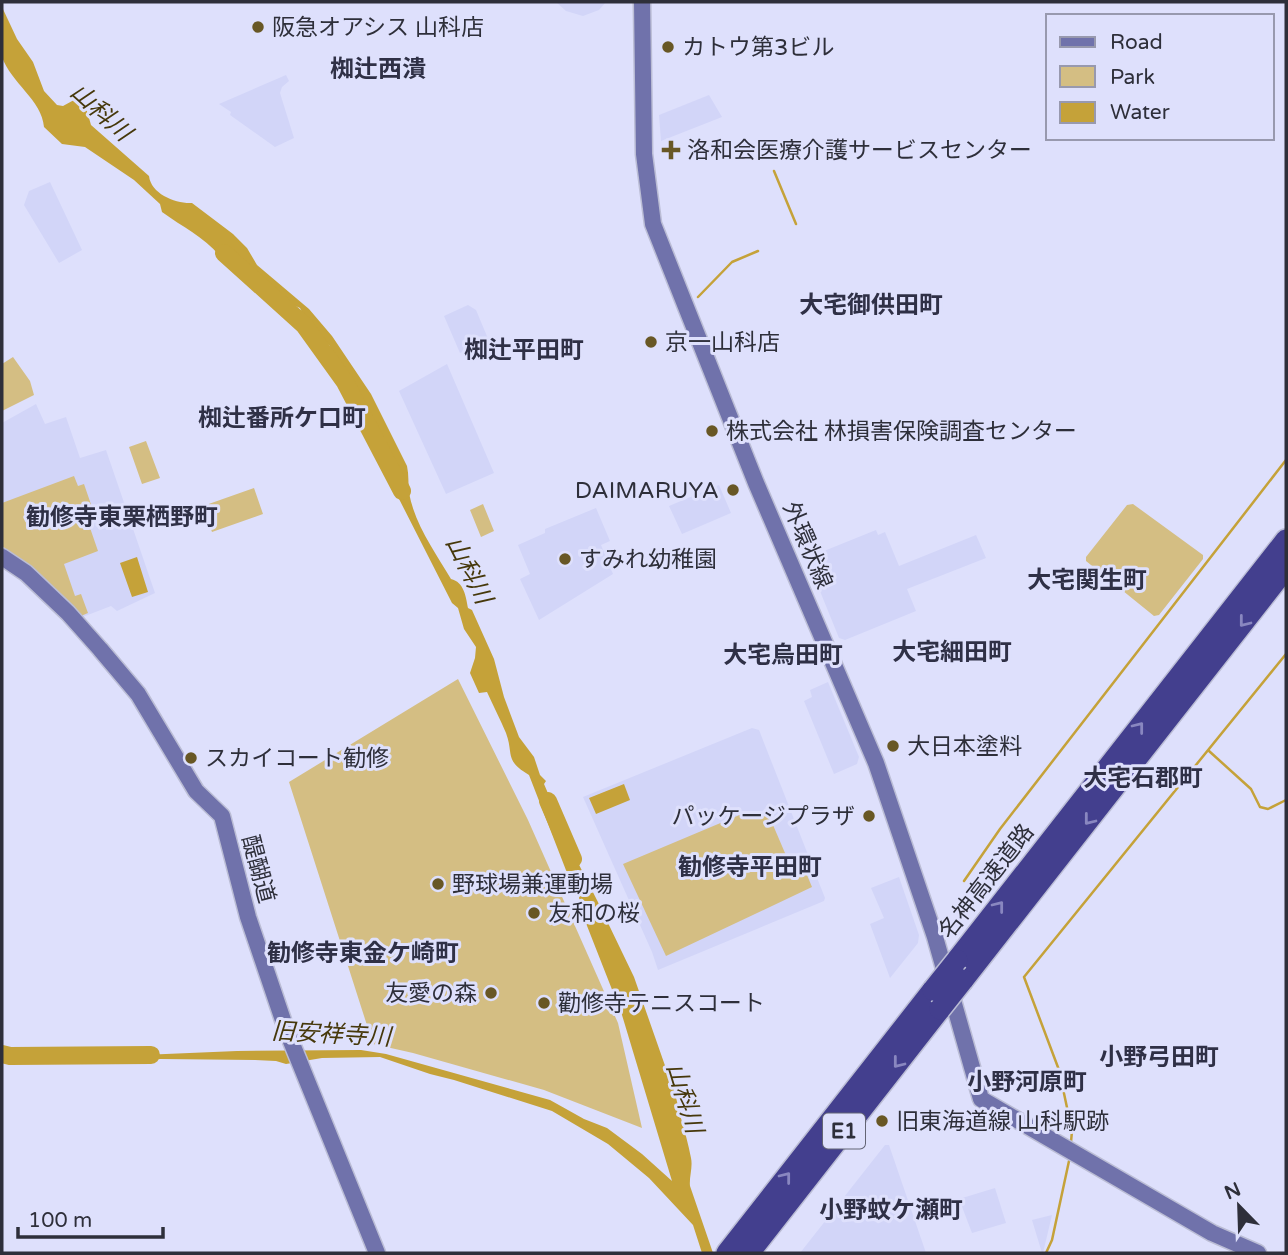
<svg xmlns="http://www.w3.org/2000/svg" width="1288" height="1255" viewBox="0 0 1288 1255" font-family="'Varela Round','Noto Sans JP',sans-serif">
<style>
.built{fill:#d2d5f8}
.green{fill:#d4be83}
.water{fill:#c5a239}
.lines{fill:none;stroke-linecap:round;stroke-linejoin:round}
.stream{stroke:#c5a239;stroke-width:2.5}
.river{stroke:#c5a239;stroke-width:18}
.secondary-casing{stroke:#bbbdd5;stroke-width:19}
.highway-casing{stroke:#bbbdd5;stroke-width:24}
.secondary{stroke:#7072ab;stroke-width:16}
.highway{stroke:#433f8e;stroke-width:21}
.highway-bridge-casing{stroke:#bbbdd5;stroke-width:24;stroke-linecap:butt}
.highway-bridge{stroke:#433f8e;stroke-width:21}
.oneway{stroke:#8987c0}
.poi-dot{fill:#685725;stroke:#dee0fc;stroke-width:2.5}
.labels{text-anchor:middle;stroke-width:6;stroke-linejoin:round;paint-order:stroke}
.shield{fill:#dee0fc;stroke:#636474;stroke-width:2}
.shield-label{font-size:21px;font-weight:bold;fill:#2e2f3a}
.poi-label{font-size:23px;fill:#2e2f3a;stroke:#dee0fc;text-anchor:start}
.street-label{font-size:23px;fill:#2e2f3a;stroke:#dee0fc}
.neighbourhood-label{font-size:24px;font-weight:bold;fill:#2f3046;stroke:#dee0fc}
.water-label{font-size:24px;font-style:italic;fill:#46380b;stroke:#dee0fc}
</style>
<rect width="100%" height="100%" fill="#dee0fc"/>
<path class="built" d="M556,2H606L599,10L583,16L566,11Z
M286,75L289,81L282,87L280,93L294,138L275,147L230,115L231,112L219,104Z
M709,95L722,117L661,141L659,115Z
M50,182L82,250L59,263L24,205L29,191Z
M468,305L476,310L489,341L460,353L444,316Z
M447,364L494,473L446,494L399,391Z
M36,404L45,424L66,417L80,458L106,450L155,593L117,611L111,606L80,618L2,553V423Z
M719,485L731,513L682,534L669,506Z
M596,508L610,541L601,545L613,574L539,620L520,579L530,574L518,545L545,533V529Z
M876,530L878,535L885,532L899,566L976,535L986,558L907,589L916,611L845,640L839,638L809,564L826,557L824,551Z
M828,682L859,757L857,764L834,774L804,701L812,697L810,690Z
M752,728L759,730L825,898L824,901L658,970L652,952L583,797Z
M899,877L919,935L918,943L890,978L870,924L884,918L871,888Z
M885,1145H889L926,1253H800Z
M995,1188L1006,1223L972,1233L959,1199Z
M1052,1215L1043,1253H1042L1032,1220Z"/>
<path class="green" d="M13,357L30,381L34,395L2,411V364Z
M146,441L160,478L142,484L129,447Z
M74,476L78,486L84,484L96,519L88,522L98,551L64,564L75,596L81,594L88,613L81,616L23,561L2,546V503Z
M254,488L263,514L212,532L203,506Z
M483,504L494,531L481,537L470,510Z
M1133,504L1203,555V559L1159,615L1154,616L1086,561V557L1127,505Z
M458,679L528,820L618,1023L642,1128L544,1090L413,1053L373,1044L289,782Z
M749,811L752,818L767,811L788,860L799,856L812,887L666,956L623,864Z"/>
<path class="water" d="M2,7L17,39L33,62L44,91L57,105L63,106L74,100L87,111L91,125L149,176C151,194 176,204 192,203L233,234L247,248L257,265L309,309L332,336L371,394L407,466C409,475 408,484 409,493C415,525 435,552 451,579C464,582 466,597 468,608L472,610L494,659L504,697L519,737L534,757L540,775L546,781L544,784L556,812L558,829L568,843L603,912L607,913L608,923L634,977L669,1077L673,1076C675,1105 686,1130 691,1158C693,1167 689,1177 690,1186L713,1253H702L693,1225L649,1178L608,1144L552,1111L454,1080L430,1074L380,1057L322,1058L286,1064L276,1061L255,1060L161,1059L63,1063L2,1059V1052L23,1058L47,1059L237,1051L361,1050L386,1054L550,1100L584,1119L607,1128L642,1154L672,1181L622,1015L580,908L579,896H576L529,775C504,760 514,755 506,733C500,719 493,705 487,692L479,693L470,673L475,658L476,647L464,629L458,608L452,603L396,493L385,446L366,411L353,404L351,380L331,367L330,346L306,322L300,308L291,304L266,285L259,275L248,269L226,265C210,239 185,229 162,212L160,204L134,180L85,147L62,144L44,127C42,100 11,83 2,57C0,43 2,22 2,7Z
M137,557L148,592L132,597L120,563Z
M624,784L630,800L596,814L589,798Z"/>
<g class="lines">
<path class="stream" d="M774,171L796,224
M698,297L732,262L758,251
M1209,751L1251,789L1260,807L1268,809L1286,800
M964,881L1000,829L1286,460
M1071,1142L1072,1131L1059,1070L1024,977L1286,654
M1046,1253L1052,1240L1069,1161"/>
<path class="river" d="M224,253L304,325L345,382L402,491
M548,801L573,859
M2,1054L10,1056L151,1055"/>
<g class="secondary-casing">
<path id="secondary" d="M642,2L644,154L653,224L756,483L876,763L935,937L981,1099L1212,1233L1258,1253
M2,557L26,573L68,613L100,649L138,694L196,791L222,816L248,917L286,1029L377,1253"/>
</g>
<g class="highway-casing">
<path id="highway" d="M957,960L1286,540
M963,980L1286,568
M727,1253L933,990
M749,1253L940,1009"/>
</g>
<use href="#secondary" class="secondary"/>
<use href="#highway" class="highway"/>
<g class="highway-bridge-casing">
<path id="highway-bridge" d="M933,990L957,960
M940,1009L963,980"/>
</g>
<use href="#highway-bridge" class="highway-bridge"/>
</g>
<defs><path id="oneway-chevron" d="M-2-3.5L2.5 0L-2 3.5" fill="none" stroke-width="1.6" stroke-linecap="round" stroke-linejoin="round" transform="scale(1.75)"/></defs>
<g class="oneway">
<use href="#oneway-chevron" transform="translate(1244 622) rotate(128)"/>
<use href="#oneway-chevron" transform="translate(1139 727) rotate(-52)"/>
<use href="#oneway-chevron" transform="translate(1089 820) rotate(128)"/>
<use href="#oneway-chevron" transform="translate(999 906) rotate(-52)"/>
<use href="#oneway-chevron" transform="translate(898 1063) rotate(128)"/>
<use href="#oneway-chevron" transform="translate(786 1177) rotate(-52)"/>
</g>
<g class="poi-dot">
<circle cx="258" cy="27" r="7"/>
<circle cx="668" cy="47" r="7"/>
<path d="M667.5 139.5h7v7h7v7h-7v7h-7v-7h-7v-7h7z"/>
<circle cx="651" cy="342" r="7"/>
<circle cx="712" cy="431" r="7"/>
<circle cx="733" cy="490" r="7"/>
<circle cx="565" cy="559" r="7"/>
<circle cx="893" cy="746" r="7"/>
<circle cx="191" cy="758" r="7"/>
<circle cx="869" cy="816" r="7"/>
<circle cx="438" cy="884" r="7"/>
<circle cx="534" cy="913" r="7"/>
<circle cx="491" cy="993" r="7"/>
<circle cx="544" cy="1003" r="7"/>
<circle cx="882" cy="1121" r="7"/>
</g>
<g class="labels">
<rect class="shield" x="823" y="1113.5" width="42" height="35" rx="5"/>
<g class="shield-label">
<text x="844" y="1138">E1</text>
</g>
<g class="poi-label">
<text x="272" y="35">阪急オアシス 山科店</text>
<text x="682" y="55">カトウ第3ビル</text>
<text x="687" y="158">洛和会医療介護サービスセンター</text>
<text x="665" y="350">京一山科店</text>
<text x="726" y="439">株式会社 林損害保険調査センター</text>
<text x="719" y="498" text-anchor="end">DAIMARUYA</text>
<text x="579" y="567">すみれ幼稚園</text>
<text x="907" y="754">大日本塗料</text>
<text x="205" y="766">スカイコート勧修</text>
<text x="855" y="824" text-anchor="end">パッケージプラザ</text>
<text x="452" y="892">野球場兼運動場</text>
<text x="548" y="921">友和の桜</text>
<text x="477" y="1001" text-anchor="end">友愛の森</text>
<text x="558" y="1011">勸修寺テニスコート</text>
<text x="896" y="1129">旧東海道線 山科駅跡</text>
</g>
<g class="street-label">
<text transform="translate(808 545) rotate(67)" y="8">外環状線</text>
<text transform="translate(259 869) rotate(75)" y="8">醍醐道</text>
<text transform="translate(986 881) rotate(-52)" y="8">名神高速道路</text>
</g>
<g class="neighbourhood-label">
<text x="378" y="77">椥辻西潰</text>
<text x="871" y="313">大宅御供田町</text>
<text x="524" y="358">椥辻平田町</text>
<text x="282" y="426">椥辻番所ケ口町</text>
<text x="122" y="525">勧修寺東栗栖野町</text>
<text x="1087" y="588">大宅関生町</text>
<text x="952" y="660">大宅細田町</text>
<text x="783" y="663">大宅烏田町</text>
<text x="1143" y="786">大宅石郡町</text>
<text x="750" y="875">勧修寺平田町</text>
<text x="363" y="961">勧修寺東金ケ崎町</text>
<text x="1159" y="1065">小野弓田町</text>
<text x="1027" y="1090">小野河原町</text>
<text x="891" y="1218">小野蚊ケ瀬町</text>
</g>
<g class="water-label">
<text transform="translate(101 112) rotate(42)" y="8">山科川</text>
<text transform="translate(469 570) rotate(63)" y="8">山科川</text>
<text transform="translate(331 1034) rotate(3)" y="8">旧安祥寺川</text>
<text transform="translate(685 1098) rotate(73)" y="8">山科川</text>
</g>
</g>
<rect width="1288" height="1255" fill="none" stroke="#2e2f3a" stroke-width="7"/>
<rect x="1046" y="14" width="228" height="126" fill="#dee0fc" stroke="#9899ae" stroke-width="2"/>
<rect x="1060" y="37" width="35" height="10" fill="#7072ab" stroke="#9899ae" stroke-width="2"/>
<text x="1110" y="49" font-size="21" fill="#2e2f3a">Road</text>
<rect x="1060" y="66" width="35" height="21" fill="#d4be83" stroke="#9899ae" stroke-width="2"/>
<text x="1110" y="84" font-size="21" fill="#2e2f3a">Park</text>
<rect x="1060" y="102" width="35" height="21" fill="#c5a239" stroke="#9899ae" stroke-width="2"/>
<text x="1110" y="119" font-size="21" fill="#2e2f3a">Water</text>
<g transform="translate(1239 1206) rotate(337)" stroke="#dee0fc" stroke-width="5" paint-order="stroke">
<path d="M0-5L12 26L0 18L-12 26Z" fill="#2e2f3a"/>
<text y="-10" font-size="19" font-weight="bold" text-anchor="middle" fill="#2e2f3a">N</text>
</g>
<path d="M18 1227v10h145v-10" fill="none" stroke="#2e2f3a" stroke-width="3.5"/>
<text x="28" y="1227" font-size="21" fill="#2e2f3a" stroke="#dee0fc" stroke-width="5" paint-order="stroke">100 m</text>
</svg>
